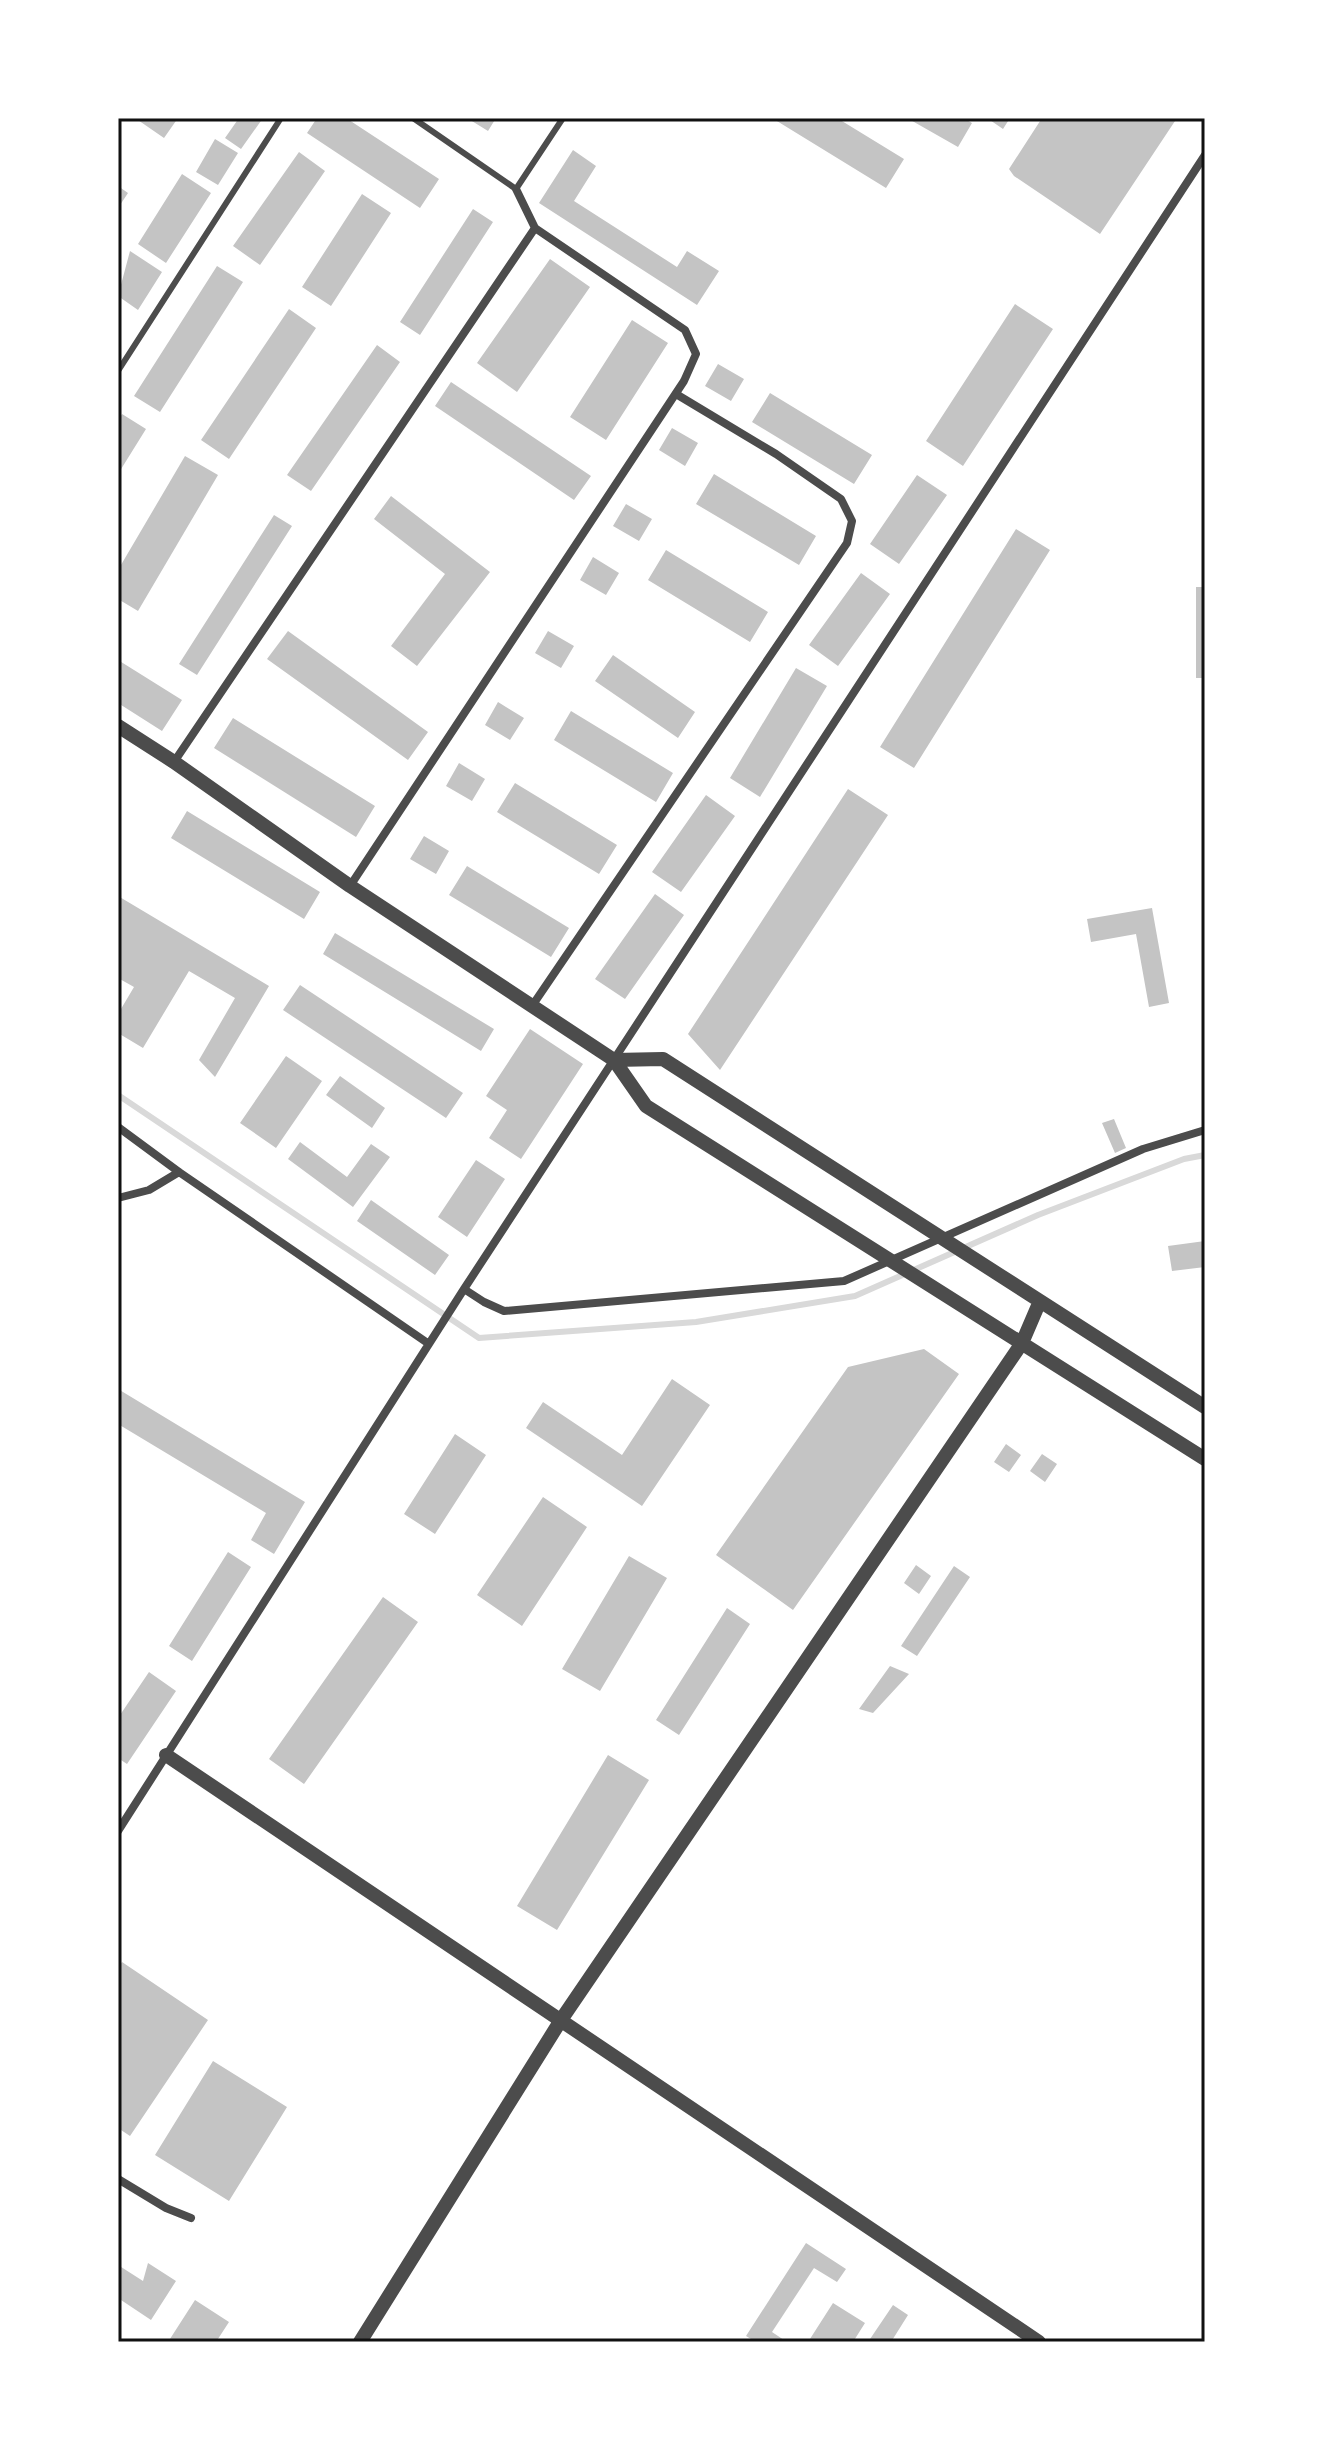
<svg xmlns="http://www.w3.org/2000/svg" width="1323" height="2460" viewBox="0 0 1323 2460" font-family="Ubuntu,sans-serif">
<style>
.lines{fill:none;stroke-linecap:round;stroke-linejoin:round}
.stream{stroke:#d9d9d9;stroke-width:6}
.building{fill:#c4c4c4}
.service{stroke:#4c4c4c;stroke-width:6}
.minor{stroke:#4c4c4c;stroke-width:8}
.tertiary{stroke:#4c4c4c;stroke-width:14}
.neatline{fill:none;stroke:#111;stroke-width:3}
</style>
<rect width="100%" height="100%" fill="#fff"/>
<g class="lines">
<path class="stream" d="M118,1095L479,1338L696,1322L855,1296L1038,1215L1184,1159L1205,1155"/>
</g>
<path class="building" d="M135,118H178L164,138Z
M239,118H263L241,149L225,138Z
M317,118H346L439,179L420,208L307,133Z
M467,118H496L488,131Z
M772,118H837L904,159L886,188Z
M907,118H963L972,123L958,147Z
M987,118H1010L1003,129Z
M1042,118H1177L1100,234L1014,176L1009,169Z
M215,139L238,153L218,185L196,172Z
M573,150L596,166L574,201L677,267L687,251L719,271L697,305L539,203Z
M299,152L325,171L260,265L233,246Z
M182,174L211,193L166,263L138,244Z
M118,186L128,193L118,208Z
M362,194L391,213L331,306L302,287Z
M473,209L493,222L420,335L400,322Z
M130,251L162,272L138,310L118,296Z
M550,259L590,287L517,392L477,363Z
M217,266L243,282L160,412L134,396Z
M1015,304L1053,329L963,466L926,441Z
M289,309L316,328L229,459L201,440Z
M632,320L668,343L606,440L570,417Z
M377,345L400,362L311,491L287,475Z
M718,364L744,379L731,401L705,386Z
M451,382L591,476L574,500L435,406Z
M770,393L872,455L854,484L752,422Z
M122,414L146,429L118,474V421Z
M672,428L698,443L685,466L659,450Z
M185,456L218,475L138,611L118,599V570Z
M714,474L816,536L799,565L696,504Z
M917,475L947,495L899,564L870,544Z
M391,496L490,572L417,666L391,646L445,574L374,519Z
M626,504L652,519L639,541L613,526Z
M274,515L292,526L197,675L179,664Z
M1016,529L1050,550L914,768L880,747Z
M666,550L768,612L750,642L648,580Z
M593,557L619,573L606,595L580,580Z
M861,573L890,594L838,666L809,645Z
M1196,587H1205V678H1196Z
M288,631L428,732L408,760L267,659Z
M548,631L574,646L561,668L535,653Z
M613,655L695,712L678,738L595,681Z
M118,660L182,700L162,731L118,703Z
M796,668L827,686L760,797L730,778Z
M498,702L524,718L510,740L485,725Z
M571,711L673,773L656,802L554,740Z
M233,718L375,806L356,837L214,748Z
M459,763L485,779L472,801L446,786Z
M515,783L617,845L599,874L497,812Z
M848,789L888,815L720,1070L688,1034Z
M706,795L735,816L681,892L652,872Z
M187,811L320,892L304,919L171,838Z
M424,836L449,851L436,874L410,859Z
M467,866L569,928L551,957L449,895Z
M655,894L684,915L625,999L595,979Z
M118,896L269,986L215,1077L199,1060L235,998L189,971L143,1048L118,1033V1014L134,987L118,978Z
M1152,908L1169,1003L1149,1007L1136,934L1091,942L1087,919Z
M335,933L494,1029L481,1051L323,954Z
M300,985L463,1093L446,1118L283,1010Z
M530,1029L583,1064L521,1159L489,1138L507,1110L486,1096Z
M286,1056L322,1081L276,1148L240,1123Z
M340,1076L385,1108L372,1128L326,1095Z
M1114,1119L1126,1148L1115,1153L1102,1123Z
M300,1142L347,1177L371,1144L390,1157L353,1207L288,1159Z
M476,1160L505,1179L467,1237L438,1217Z
M371,1200L449,1255L435,1275L357,1221Z
M1205,1241V1267L1172,1271L1168,1246Z
M924,1349L959,1374L793,1610L716,1555L848,1367Z
M672,1379L710,1405L642,1506L526,1428L543,1402L622,1455Z
M118,1389L305,1502L274,1554L251,1540L266,1513L118,1424Z
M455,1434L486,1455L435,1534L404,1514Z
M1006,1444L1021,1455L1009,1472L994,1462Z
M1042,1454L1057,1464L1045,1482L1030,1471Z
M543,1497L587,1527L522,1626L477,1595Z
M228,1552L251,1567L192,1661L169,1646Z
M629,1556L667,1578L600,1691L562,1669Z
M916,1565L931,1576L919,1594L904,1583Z
M954,1566L970,1577L917,1656L901,1646Z
M383,1597L418,1622L304,1784L269,1759Z
M727,1608L750,1624L679,1735L656,1720Z
M890,1666L909,1674L873,1713L859,1709Z
M149,1672L176,1691L127,1764L118,1758V1718Z
M608,1755L649,1780L557,1930L517,1906Z
M122,1962L208,2020L130,2136L118,2128V1968Z
M213,2061L287,2107L229,2201L155,2155Z
M806,2243L846,2269L837,2282L814,2268L772,2332L787,2342H756L746,2336Z
M148,2263L176,2281L151,2320L118,2298V2265L143,2281Z
M195,2300L229,2322L216,2342H168Z
M833,2303L865,2323L853,2342H808Z
M893,2305L908,2315L891,2342H868Z"/>
<g class="lines">
<path class="service" d="M413,118L516,189L563,118
M118,371L281,118"/>
<path class="minor" d="M174,762L535,228L516,189
M350,886L684,381L696,354L685,330L535,228
M532,1006L847,543L852,521L841,499L776,454L676,394
M118,1127L179,1172L429,1344
M118,1198L149,1190L179,1172
M464,1289L484,1302L504,1311L844,1281L1143,1149L1205,1130
M118,1831L464,1289L1205,155
M118,2179L166,2208L191,2218"/>
<path class="tertiary" d="M118,726L174,762L350,886L614,1060L646,1106L1205,1459
M614,1060L663,1059L1205,1407
M166,1755L1039,2342
M360,2342L561,2020L1022,1343L1040,1301"/>
</g>
<rect width="1323" height="2460" fill="none" stroke="#ffffff" stroke-width="240"/>
<rect x="120" y="120" width="1083" height="2220" class="neatline"/>
</svg>
